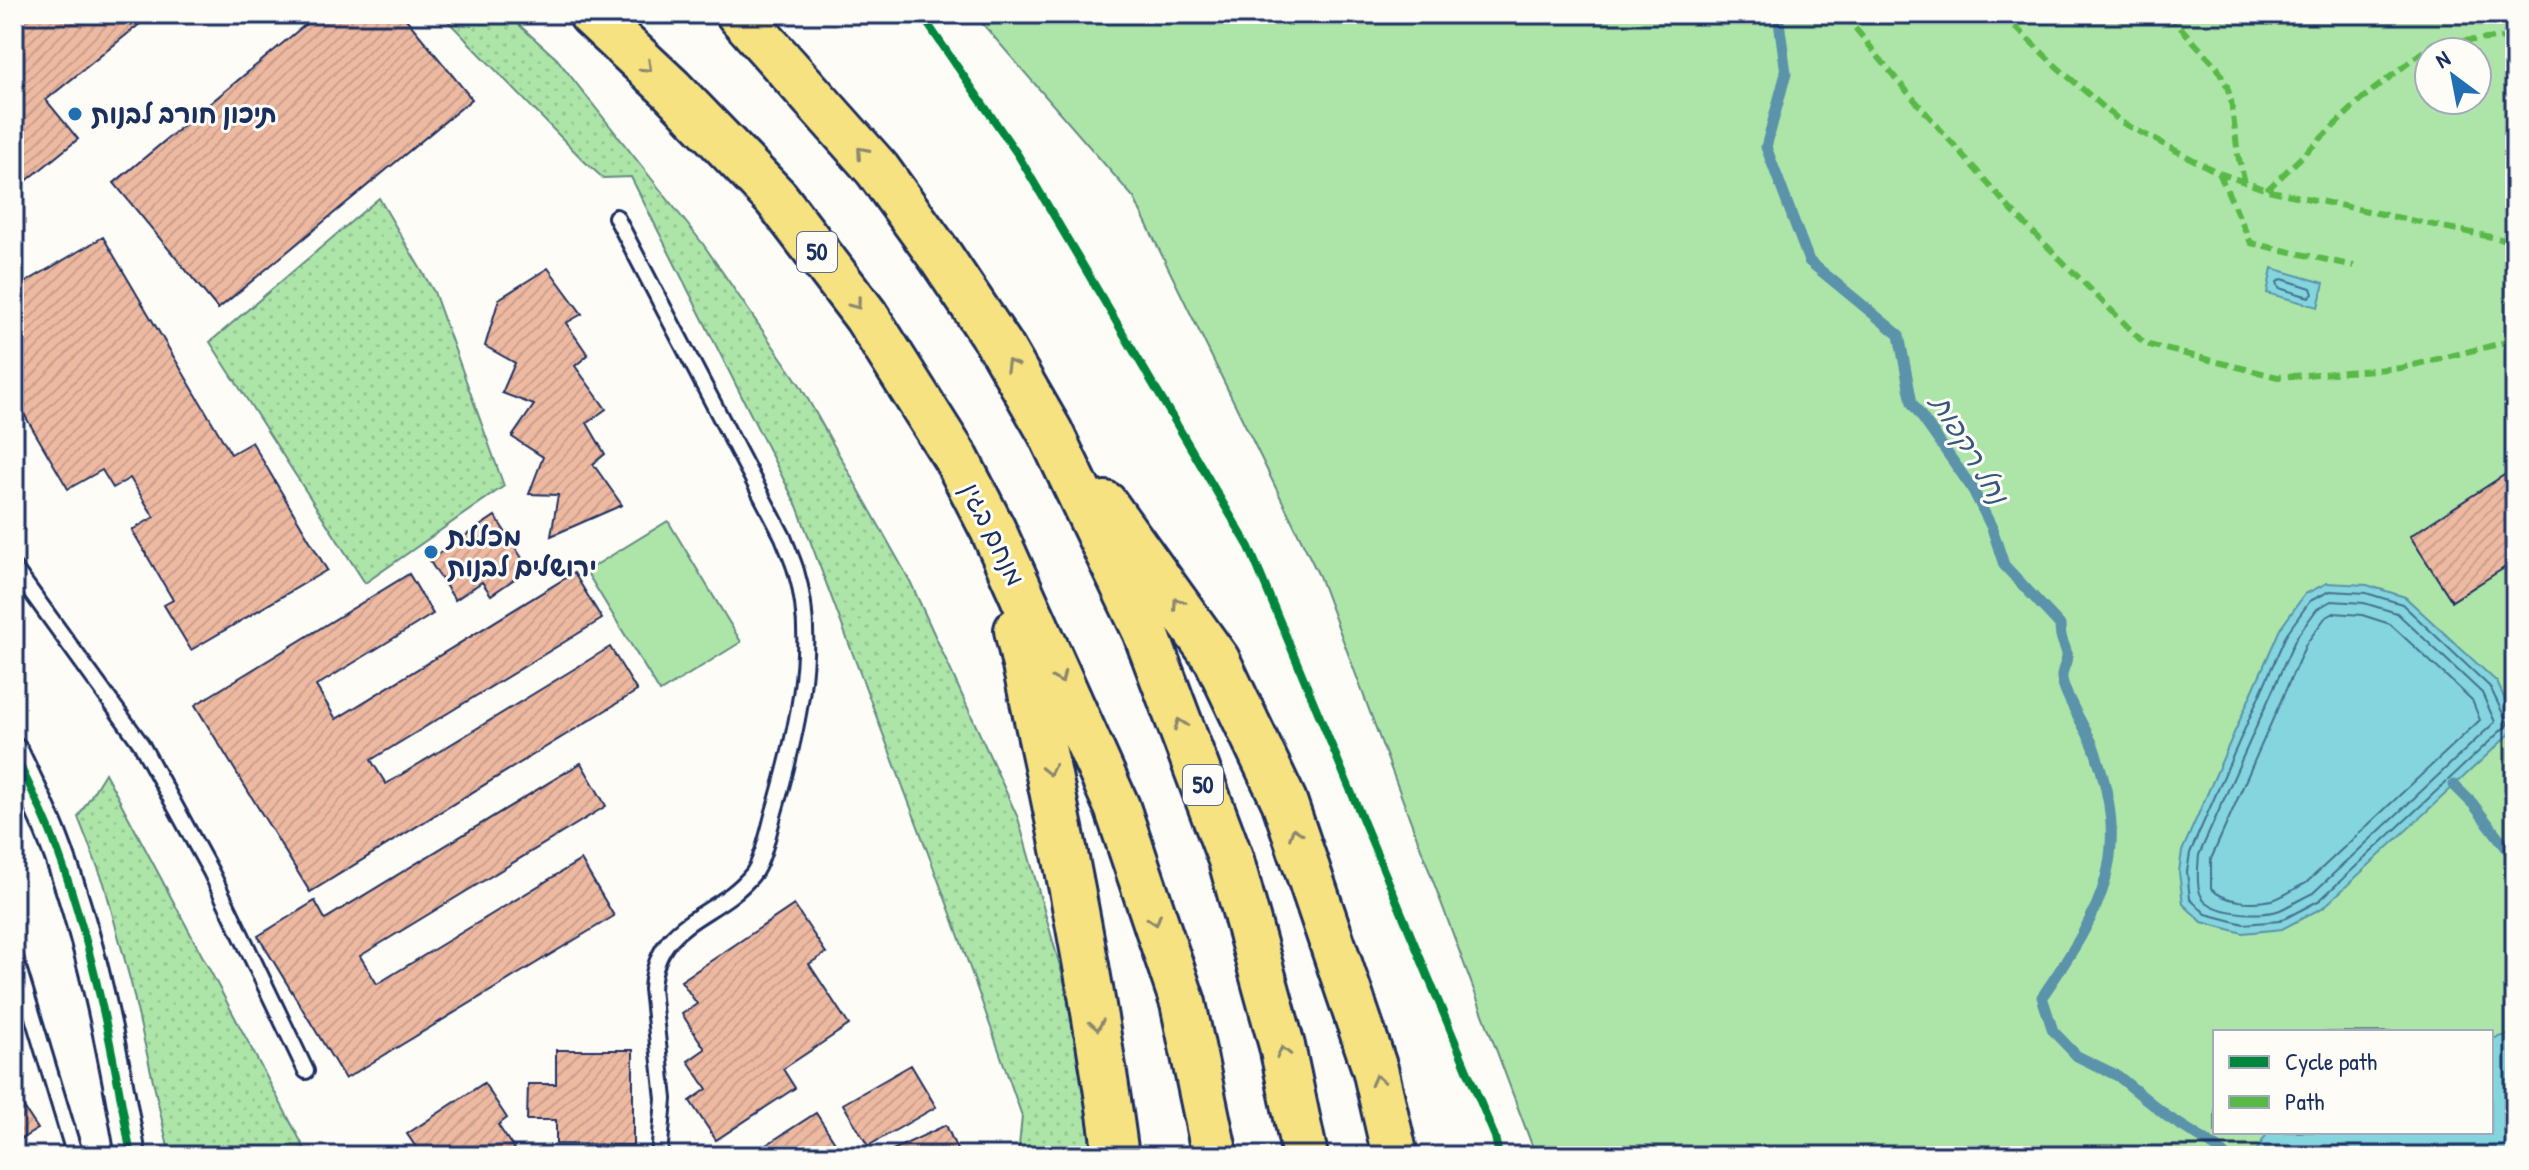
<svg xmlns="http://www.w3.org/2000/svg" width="2529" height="1170" viewBox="0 0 2529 1170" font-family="'Patrick Hand','Playpen Sans Hebrew',sans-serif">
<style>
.grass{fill:#ade5a8;stroke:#648a83;stroke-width:2;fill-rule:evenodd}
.park{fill:url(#park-dots);stroke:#648a83;stroke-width:2}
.water{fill:#84d5dd;stroke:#5a93aa;stroke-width:2}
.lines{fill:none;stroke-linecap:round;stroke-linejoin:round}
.shore{stroke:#457191;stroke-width:2}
.stream{stroke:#5a93aa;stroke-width:11}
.building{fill:url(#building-hatch);stroke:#1b2f5e;stroke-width:2}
.service-casing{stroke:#1b2f5e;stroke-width:20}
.minor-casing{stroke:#1b2f5e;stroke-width:34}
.motorway-casing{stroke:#1b2f5e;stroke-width:50}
.service{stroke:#fdfcf7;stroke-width:14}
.minor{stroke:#fdfcf7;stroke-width:28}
.motorway{stroke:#f7e281;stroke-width:44}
.quiet{stroke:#58b947;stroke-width:6;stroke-dasharray:12 6;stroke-linecap:butt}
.cycleway-casing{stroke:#fdfcf7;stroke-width:13}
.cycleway{stroke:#00873e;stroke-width:8}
.oneway{stroke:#898870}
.poi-dot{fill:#1f6fb2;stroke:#fdfcf7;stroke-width:3}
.labels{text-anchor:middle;stroke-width:6;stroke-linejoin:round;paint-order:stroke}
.shield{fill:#fdfcf7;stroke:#5f6c8c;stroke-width:2}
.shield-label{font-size:24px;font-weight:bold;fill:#1b2f5e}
.poi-label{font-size:26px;font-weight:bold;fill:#1b2f5e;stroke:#fdfcf7;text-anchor:start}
.street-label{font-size:26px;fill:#1b2f5e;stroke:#fdfcf7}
.water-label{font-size:28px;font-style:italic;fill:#35587e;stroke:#fdfcf7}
</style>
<defs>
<pattern id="park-dots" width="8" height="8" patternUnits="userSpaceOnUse" patternTransform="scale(2)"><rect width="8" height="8" fill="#ade5a8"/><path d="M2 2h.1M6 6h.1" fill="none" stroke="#94c593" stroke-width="1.8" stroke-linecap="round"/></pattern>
<pattern id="building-hatch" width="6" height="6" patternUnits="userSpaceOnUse" patternTransform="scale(2)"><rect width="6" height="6" fill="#eeb9a1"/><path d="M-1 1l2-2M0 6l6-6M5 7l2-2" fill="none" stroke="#cc9f8d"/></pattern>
</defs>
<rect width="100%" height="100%" fill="#fdfcf7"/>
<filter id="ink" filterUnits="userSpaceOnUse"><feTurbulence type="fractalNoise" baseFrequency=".0125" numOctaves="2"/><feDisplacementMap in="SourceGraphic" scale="16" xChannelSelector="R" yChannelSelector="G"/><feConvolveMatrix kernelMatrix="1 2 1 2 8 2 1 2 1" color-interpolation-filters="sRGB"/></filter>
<g filter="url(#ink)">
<path class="grass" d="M974,14H2515V1156H1536L1319,576L1134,198ZM2429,52H2477V100H2429ZM2215,1032H2491V1132H2215Z
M668,521L741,642L660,692L586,571Z"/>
<path class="park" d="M441,14H507L557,59L703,244L800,385L910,581L1018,818L1084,1051L1096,1156H1018L1022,1116L951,914L797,506L631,177L603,178L585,162Z
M379,198L434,292L504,486L365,583L210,342Z
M105,773L306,1151L304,1156H170L131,983L104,883L78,817Z"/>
<path class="water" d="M2272,268L2324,283L2318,307L2267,293Z
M2327,583L2367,585L2405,597L2497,682L2515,721V729L2324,907L2282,929L2243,933L2202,922L2183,904L2179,872L2182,851L2280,629L2305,594Z
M2515,1033V1156H2253L2268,1132H2491V1039Z"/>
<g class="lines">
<path class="shore" d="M2282,279L2311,288L2313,294L2309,297L2279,288L2277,282Z
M2330,591L2366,593L2402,604L2490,687L2508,724L2320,900L2280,921L2244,924L2206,914L2190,899L2187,872L2190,853L2287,633L2310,601Z
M2331,601L2364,603L2397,613L2482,693L2495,722L2313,893C2302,898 2291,905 2280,910C2262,917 2207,915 2200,893C2196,882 2198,867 2199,855L2296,638L2317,609Z
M2334,613L2362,615L2390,624L2472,700L2480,720L2306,883C2295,888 2283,897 2272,900C2253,904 2224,903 2211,888V859L2306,644L2325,618Z"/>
<path class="stream" d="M1778,14L1786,73L1766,147L1809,261L1899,335L1912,403L1972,488L1992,528L2004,565L2060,625C2060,642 2064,641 2067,654C2068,662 2061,670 2062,678C2063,693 2086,729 2093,745C2133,856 2104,906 2042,997L2053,1031L2077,1056L2118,1076L2168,1117L2217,1148L2225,1156
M2454,785L2473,804L2515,859"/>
</g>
<path class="building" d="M14,14H152L46,100L78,139L14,191Z
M318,14H402L472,99L218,309L114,183Z
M103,237L231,454L252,442L327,570L191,650L164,605L173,600L132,530L154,517L130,478L113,488L102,470L68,489L14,397V289Z
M548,268L582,314L566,323L588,355L575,366L606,409L587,423L605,454L593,464L622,505L551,536L558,495L529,494L543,457L512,437L534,405L502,393L515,363L485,346L499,299Z
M2515,468V561L2452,601L2410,536Z
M495,516L529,569L491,595L482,582L455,600L429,560Z
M574,573L602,619L371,760L386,784L610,647L637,691L310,892L195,705L409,574L433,614L316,686L336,719Z
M581,763L606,806L360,956L377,984L581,860L614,916L345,1079L258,936L315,901L325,919Z
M794,905L826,953L809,964L849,1025L783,1069L795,1088L716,1140L690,1101L707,1089L688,1061L705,1049L682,1014L697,1004L681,981Z
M556,1050H633V1145L556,1144V1120H527L528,1084H556Z
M911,1065L936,1107L868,1146L843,1104Z
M484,1083L507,1118L498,1125L514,1149L504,1156H441L440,1154L436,1156H422L407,1134Z
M14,1093L38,1129L14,1143Z
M816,1113L840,1150L831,1156H749Z
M946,1125L958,1152L950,1156H887L886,1153Z"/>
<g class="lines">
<g class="service-casing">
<path id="service" d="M616,217L783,537C787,548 793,560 796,571C819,646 795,739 774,812C769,829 763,862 752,875C716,919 656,919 652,989L664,1099L659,1156
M14,568L141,744L211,872L306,1071
M14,954L75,1156"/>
</g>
<g class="minor-casing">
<path id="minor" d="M14,753C27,781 41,808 52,836C91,936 113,1051 131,1156"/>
</g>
<g class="motorway-casing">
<path id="motorway" d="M591,14L671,89L776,198L866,316L957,460L993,530L1117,807L1183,1003L1215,1156
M739,14L877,169L940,256L1001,347L1050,432L1145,631L1231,860L1282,1046L1305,1156
M1105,504L1217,660L1284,801L1375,1069L1395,1156
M1017,630C1057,804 1092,979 1116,1156"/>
</g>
<use href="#service" class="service"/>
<use href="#minor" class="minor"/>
<use href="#motorway" class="motorway"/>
<path class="quiet" d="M1844,14L1897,80L2011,210L2145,344L2278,377L2401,368L2515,340
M2002,14L2057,67L2121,122L2219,173L2267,190L2515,242
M2168,14L2217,67L2227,86L2231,100L2238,155L2245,183
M2219,173L2251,243L2354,266
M2267,190L2364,97L2434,43L2500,38L2515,43"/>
<g class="cycleway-casing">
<path id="cycleway" d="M921,14L1018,155L1249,547L1495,1137L1499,1156
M14,753C27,781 41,808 52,836C91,936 113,1051 131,1156"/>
</g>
<use href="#cycleway" class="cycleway"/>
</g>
<defs><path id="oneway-chevron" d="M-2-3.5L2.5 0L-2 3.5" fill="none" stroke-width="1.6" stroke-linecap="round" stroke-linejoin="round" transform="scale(2)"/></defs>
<g class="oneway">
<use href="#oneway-chevron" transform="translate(647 67) rotate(43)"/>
<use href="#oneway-chevron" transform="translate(862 152) rotate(-131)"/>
<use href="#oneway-chevron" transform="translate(856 304) rotate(53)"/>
<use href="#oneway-chevron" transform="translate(1011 365) rotate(-120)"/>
<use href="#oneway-chevron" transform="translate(1178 603) rotate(-125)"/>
<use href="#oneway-chevron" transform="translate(1060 678) rotate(66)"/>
<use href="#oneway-chevron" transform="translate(1180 724) rotate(-110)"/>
<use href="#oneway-chevron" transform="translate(1049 770) rotate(77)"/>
<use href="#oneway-chevron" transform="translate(1295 833) rotate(-109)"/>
<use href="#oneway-chevron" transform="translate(1155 920) rotate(72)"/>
<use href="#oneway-chevron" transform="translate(1097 1025) rotate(80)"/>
<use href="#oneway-chevron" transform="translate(1283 1052) rotate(-103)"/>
<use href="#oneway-chevron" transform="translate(1377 1080) rotate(-104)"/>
</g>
</g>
<g class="poi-dot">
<circle cx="75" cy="114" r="8"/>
<circle cx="431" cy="552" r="8"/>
</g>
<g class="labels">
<g class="shield">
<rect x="797" y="232" width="40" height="40" rx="6"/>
<rect x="1183" y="765" width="40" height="40" rx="6"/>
</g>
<g class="shield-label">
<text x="817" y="260">50</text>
<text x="1203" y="793">50</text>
</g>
<g class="poi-label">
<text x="91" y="123">תיכון חורב לבנות</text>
<text x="447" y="546">מכללת<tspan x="447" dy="30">ירושלים לבנות</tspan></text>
</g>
<g class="street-label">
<text transform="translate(993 534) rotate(64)" y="9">מנחם בגין</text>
</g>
<g class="water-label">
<text transform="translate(1970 449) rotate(59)" y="10">נחל רקפות</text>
</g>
</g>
<rect width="2529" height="1170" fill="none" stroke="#fdfcf7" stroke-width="48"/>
<rect x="24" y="24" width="2481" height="1122" fill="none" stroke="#1b2f5e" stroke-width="3" filter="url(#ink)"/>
<rect x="2213" y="1030" width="280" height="104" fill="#fdfcf7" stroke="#a3aaba" stroke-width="2"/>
<rect x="2229" y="1056" width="40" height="12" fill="#00873e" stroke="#a3aaba" stroke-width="2"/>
<text x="2285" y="1070" font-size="24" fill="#1b2f5e">Cycle path</text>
<rect x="2229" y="1096" width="40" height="12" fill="#58b947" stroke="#a3aaba" stroke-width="2"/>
<text x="2285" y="1110" font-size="24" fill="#1b2f5e">Path</text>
<g transform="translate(2453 76) rotate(328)"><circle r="38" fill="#fdfcf7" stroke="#a3aaba" stroke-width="2"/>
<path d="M0-6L14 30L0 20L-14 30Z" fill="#1f6fb2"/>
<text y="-12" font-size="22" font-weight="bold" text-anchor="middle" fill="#1b2f5e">N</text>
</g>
</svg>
